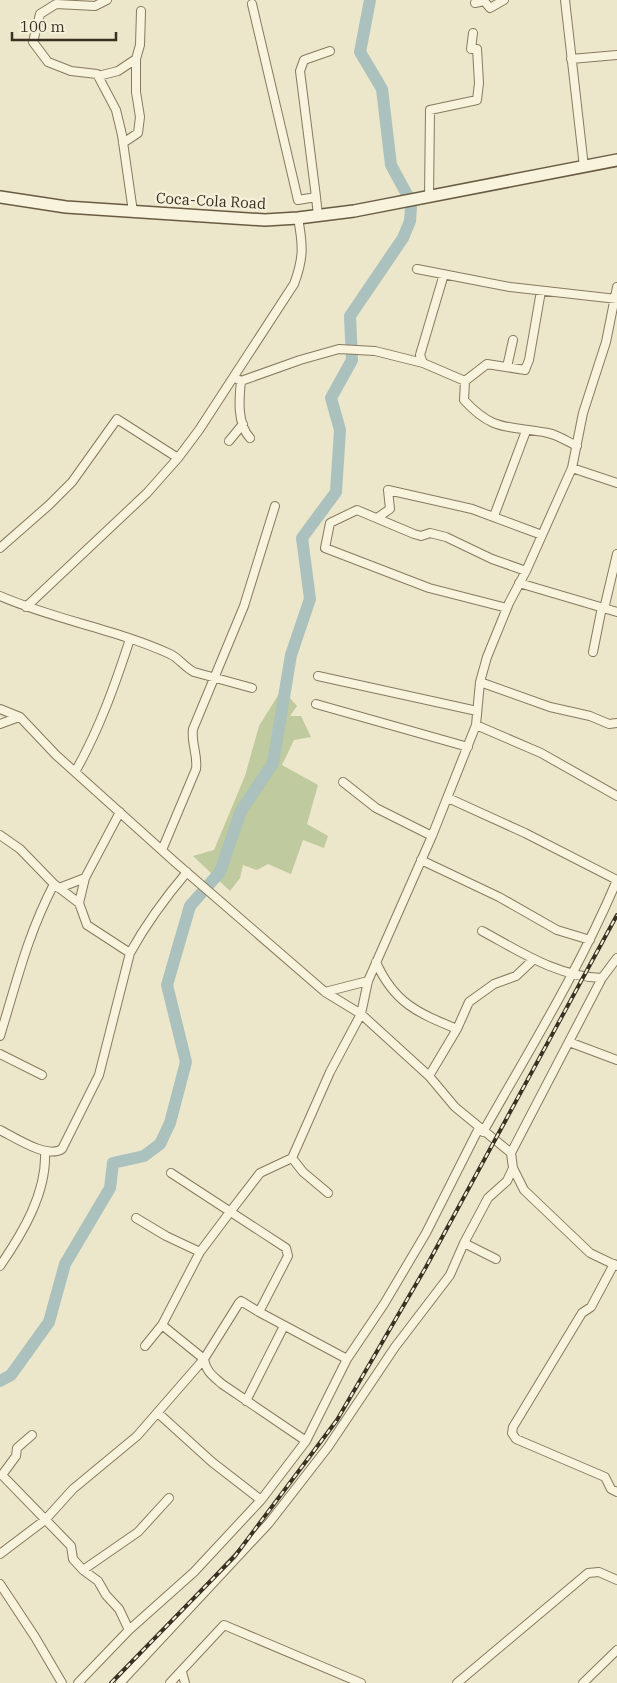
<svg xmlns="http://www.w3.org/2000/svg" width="617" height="1683" viewBox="0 0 617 1683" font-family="'IBM Plex Serif',serif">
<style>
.green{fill:#bfca9e}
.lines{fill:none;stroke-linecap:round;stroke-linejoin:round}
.river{stroke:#aac1bd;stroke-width:12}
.street-casing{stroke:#877a5f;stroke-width:10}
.secondary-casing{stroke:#695b42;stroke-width:14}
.street{stroke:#f7f3dd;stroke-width:8}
.secondary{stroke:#f7f3dd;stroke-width:11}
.rail-casing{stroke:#393022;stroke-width:4}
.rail{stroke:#f4f0d9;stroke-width:2;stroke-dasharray:5.5;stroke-linecap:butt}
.labels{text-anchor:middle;stroke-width:5;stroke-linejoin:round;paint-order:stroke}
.street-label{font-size:15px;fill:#393022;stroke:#f4f0d9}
</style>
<rect width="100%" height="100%" fill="#ece6ca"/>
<path class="green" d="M282,689L297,706L290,716H301L311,737L294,740L282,765L318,785L307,824L328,836L324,848L303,840L291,874L268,864L257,870L243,865L240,878L230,891L193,856L214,850L245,776L259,726Z"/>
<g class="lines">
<path class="river" d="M0,1381L11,1375L49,1322L65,1264L110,1188L113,1163L144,1156L160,1144L170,1123L186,1062L167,985L190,906L220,872L241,811L273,763L291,655L310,599L302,538L336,492L340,430L331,398L352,360L350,316L403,238L410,221L411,208V202L391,165L382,89L360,52L370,0"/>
<g class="street-casing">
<path id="street" d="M107,0L95,6L56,4L40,14L33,42L48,62L71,71L97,74L116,110L122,135L133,212
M565,0L584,167
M475,3L484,1L490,8L504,0
M252,4L298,200L316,197L318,216
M571,59L617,55
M98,76L118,71L136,59L140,45L141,11
M123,143L138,133L140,117L136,92V59
M316,197L300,71L304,60L330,51
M429,197L430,110L477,100L479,83L477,49H471L473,33
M417,269L510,287L617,299
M444,274L420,355L423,363L465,381L464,400C494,433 509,425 548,433C558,435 568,442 577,446
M507,367L513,340
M237,379L241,381C239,399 237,424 250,438
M241,381L300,360L339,349L375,351L423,363
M465,381L487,364L525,370L529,360L541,291
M229,441L243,424
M572,468L617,483
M494,516L526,431
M377,518L390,509L388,490L472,509L542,535
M0,548L49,505L72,482L117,419L178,458
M519,583L617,612
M0,596C55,620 115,629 170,654C179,658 184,667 194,672L252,688
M26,607L147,493L178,458L199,430L294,284C304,258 303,245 298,218
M507,608L429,588L325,548L330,523L357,510L414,534L421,536L430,533L446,537L492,559L526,571
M604,609L617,554
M593,652L602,607
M318,676L477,711
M480,682L550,707L590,716L609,724L617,723
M316,704L468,747
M0,709L20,717L56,755L176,863L325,992L361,1014L429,1076L455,1107L511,1153L513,1168L524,1190L590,1253L617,1266
M0,724L19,717
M476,725L541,753L617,796
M75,772C99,730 115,685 130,639
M343,782L376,808L432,836
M448,798L525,833L617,880
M0,835L20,849L54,884L79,903L87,925L130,953
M162,850L196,769C198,755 191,743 193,729L244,606L275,506
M421,860L499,897L557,930L590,940
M59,888L85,878L120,812
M79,903L85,878
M482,931C521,952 558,977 602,978
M376,962C394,1003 418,1013 457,1029
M325,992L368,981
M0,1036C17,981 27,936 54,884
M569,1042L617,1060
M0,1054L42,1075
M429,1076L457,1029L469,1002L494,984L516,976L534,959
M0,1130C16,1138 47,1159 62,1149L99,1075L130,953C146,924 165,898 187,872
M483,1132C530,1049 580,968 617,880
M511,1153L602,978L617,958
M292,1158L303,1172L328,1193
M136,1218L166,1236L200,1252
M464,1243L496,1259
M614,1264L591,1307L582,1313L513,1427L512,1433L516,1439L605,1477L611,1489L617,1492
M0,1266C22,1234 47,1193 45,1152
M259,1312L347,1359
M162,1325L204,1359C206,1372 213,1376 222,1384L306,1441
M145,1346L162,1325L200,1252L230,1212L260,1173L292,1158L330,1072L361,1014L368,981L432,836L476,725L480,682L487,657L509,603L526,571L572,468L583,413L606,342L617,287
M246,1401L284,1326
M32,1435L17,1448L16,1456L2,1475L71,1546L73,1559L83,1570L98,1581L106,1595L119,1609L129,1630L78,1683
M261,1500L306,1441L347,1359L384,1304L426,1233L479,1128
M0,1554L45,1520L73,1489L137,1436L204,1359L239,1303L241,1301L259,1312L288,1256L286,1248L171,1173
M83,1570L138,1532L169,1498
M0,1584L35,1637L62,1683
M129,1630L194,1572L261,1500L212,1462L158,1413
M182,1672L185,1683
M120,1683L269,1523L328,1447L395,1347L450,1275L464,1243L488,1198L507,1181L513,1168
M170,1683L224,1625L361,1683
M457,1683L588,1573L599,1572L617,1580
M583,1683L617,1650"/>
</g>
<g class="secondary-casing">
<path id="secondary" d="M0,197L66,207L265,220L298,218L354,211L617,160"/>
</g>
<use href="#street" class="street"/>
<use href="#secondary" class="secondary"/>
<g class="rail-casing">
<path id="rail" d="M111,1683L235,1556L337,1420L426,1267L617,915"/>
</g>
<use href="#rail" class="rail"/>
</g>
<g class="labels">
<g class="street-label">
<text transform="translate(211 201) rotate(3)" y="5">Coca-Cola Road</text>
</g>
</g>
<path d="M12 32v8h104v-8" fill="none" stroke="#393022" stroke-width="2.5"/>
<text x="20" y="32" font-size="15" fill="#393022" stroke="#f4f0d9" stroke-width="4" paint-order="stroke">100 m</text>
</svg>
